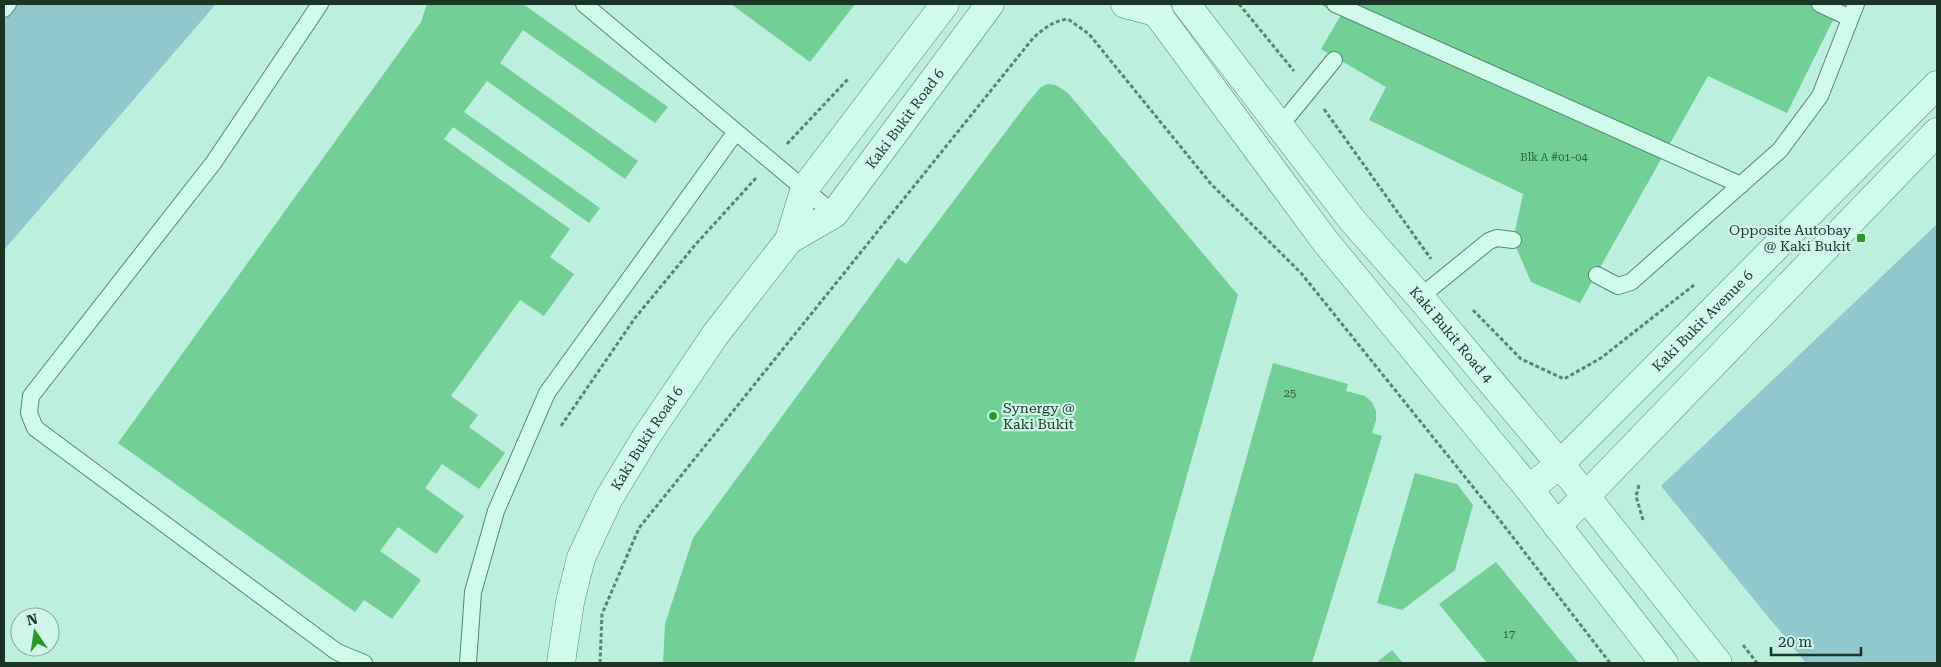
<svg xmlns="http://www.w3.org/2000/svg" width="1941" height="667" viewBox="0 0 1941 667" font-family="'Roboto Serif',serif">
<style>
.green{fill:#91c8cd}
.building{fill:#72cf95}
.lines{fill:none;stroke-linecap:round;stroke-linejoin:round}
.service-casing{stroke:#56876f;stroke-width:18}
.minor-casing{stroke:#56876f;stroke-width:29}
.path{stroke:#56876f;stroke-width:3;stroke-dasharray:4 2.5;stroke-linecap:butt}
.service{stroke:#d0faec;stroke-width:16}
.minor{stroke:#d0faec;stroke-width:28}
.poi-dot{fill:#299824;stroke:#cdf6e9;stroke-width:2}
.labels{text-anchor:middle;stroke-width:4.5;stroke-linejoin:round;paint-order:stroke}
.number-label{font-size:11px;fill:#315c42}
.street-label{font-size:14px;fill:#1b3627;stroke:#cdf6e9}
.poi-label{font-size:14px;fill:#1b3627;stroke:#cdf6e9;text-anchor:end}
</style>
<rect width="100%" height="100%" fill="#bdefdf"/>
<path class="green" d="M4,4H216L4,250Z
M1937,224V663H1806L1661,486Z"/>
<path class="building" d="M427,4H523L668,107L655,123L523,30L500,63L638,161L625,179L487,81L464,112L600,208L589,223L453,127L444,139L570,229L550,257L574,274L544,316L520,300L451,396L478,415L469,427L505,453L479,489L442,464L425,488L464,516L436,554L398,527L380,551L421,580L392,619L364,600L355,612L118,443L421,22Z
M731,4H855L810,62Z
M1319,4H1841L1787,113L1708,76L1580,303L1531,282L1513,240L1523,194L1369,120L1386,87L1321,49L1341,15Z
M1048,84L1056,85L1068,93L1238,295L1134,663H663L665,624L693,538L898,258L906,264L1029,101L1041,87Z
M1273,363L1348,384L1346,391L1365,396L1372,402L1376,411V420L1372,433L1382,436L1312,663H1189Z
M1415,473L1457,484L1473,505L1455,570L1402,610L1377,603Z
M1496,562L1579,663H1487L1439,604Z
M1392,650L1403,663H1376Z"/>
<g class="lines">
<g class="service-casing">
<path id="service" d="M320,4L214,162L31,396L29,413L35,428L337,652L364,663
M584,4L834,214
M1335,4L1741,185
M1820,4L1850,18
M4,9L8,4
M1280,126L1334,60
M1597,275L1618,286L1631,282L1780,150L1820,96L1856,4
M1420,297L1489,241L1497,238L1513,240
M468,663L473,592L496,511L547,393L735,133"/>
</g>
<g class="minor-casing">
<g id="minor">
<path d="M1125,4L1159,13"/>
<path d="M1150,4L1325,241L1529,489L1664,663"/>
<path id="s1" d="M1186,4L1352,220L1420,297L1560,464L1718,663"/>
<path id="s2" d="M789,240L834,214L990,4"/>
<path id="s3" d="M1529,489L1560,464L1937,85"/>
<path d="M1557,526L1937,132"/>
<path id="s4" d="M561,663L570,602L581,558L609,498L646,437L715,335L789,240L805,188L945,4"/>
</g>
</g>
<path class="path" d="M1239,4L1294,71
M1324,109L1431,259
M787,144L848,79
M1473,310L1521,359L1564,379L1601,358L1694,285
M561,426L635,318L695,245L756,178
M1639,485L1636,496L1643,520
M1743,645L1757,663
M600,663L602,614L639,528L1034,37C1045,28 1053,21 1068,19L1089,34L1211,184L1301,273L1502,523L1610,663"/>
<use href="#service" class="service"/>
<use href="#minor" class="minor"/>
</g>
<g class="poi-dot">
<rect x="1856" y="233" width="10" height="10" rx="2.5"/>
<circle cx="993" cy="416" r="5"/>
</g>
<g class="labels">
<g class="number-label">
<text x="1554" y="161">Blk A #01-04</text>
<text x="1290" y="397">25</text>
<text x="1509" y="638">17</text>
</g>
<g class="street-label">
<text dy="5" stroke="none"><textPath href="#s2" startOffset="171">Kaki Bukit Road 6</textPath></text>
<text dy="5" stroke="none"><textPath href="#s3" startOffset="242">Kaki Bukit Avenue 6</textPath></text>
<text dy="5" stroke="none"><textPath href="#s1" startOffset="424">Kaki Bukit Road 4</textPath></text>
<text dy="5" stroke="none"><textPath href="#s4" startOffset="244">Kaki Bukit Road 6</textPath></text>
</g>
<g class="poi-label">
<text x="1851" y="235">Opposite Autobay<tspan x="1851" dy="16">@ Kaki Bukit</tspan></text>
<text x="1003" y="413" text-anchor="start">Synergy @<tspan x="1003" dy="16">Kaki Bukit</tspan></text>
</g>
</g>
<rect width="1941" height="667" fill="none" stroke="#1b3627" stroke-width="10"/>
<g transform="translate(35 632) rotate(347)"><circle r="24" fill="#cdf6e9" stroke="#86a99b"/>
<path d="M0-4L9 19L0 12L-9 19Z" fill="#299824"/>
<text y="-8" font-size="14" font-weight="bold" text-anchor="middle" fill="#1b3627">N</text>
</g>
<path d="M1771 647v8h90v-8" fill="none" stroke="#1b3627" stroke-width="2.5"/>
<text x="1778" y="647" font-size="15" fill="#1b3627" stroke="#cdf6e9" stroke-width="4" paint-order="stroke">20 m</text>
</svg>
